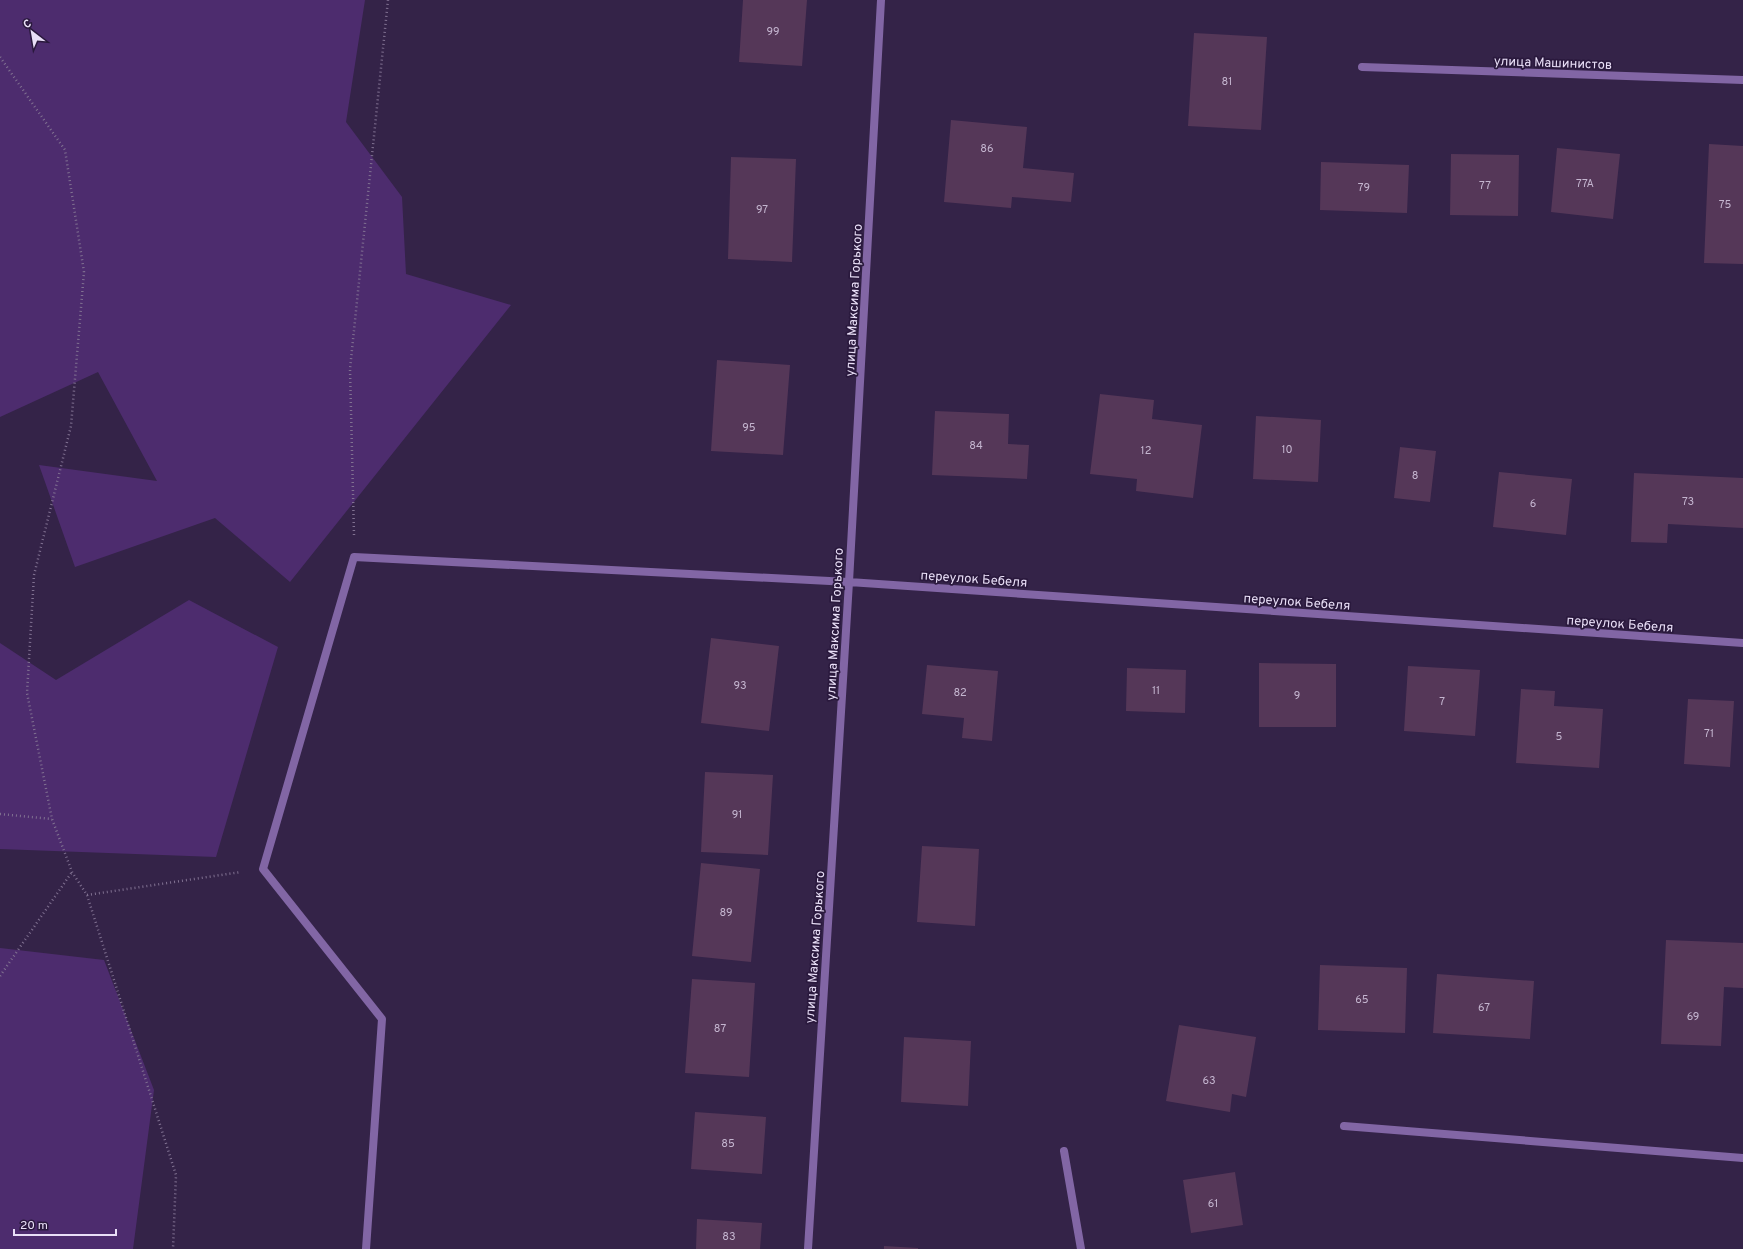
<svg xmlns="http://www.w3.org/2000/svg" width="1743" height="1249" viewBox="0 0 1743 1249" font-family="Overpass,sans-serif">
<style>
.green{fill:#4d2c6e}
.building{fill:#553758}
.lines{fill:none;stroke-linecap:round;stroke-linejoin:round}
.path{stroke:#807191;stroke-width:2.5;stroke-dasharray:1 3;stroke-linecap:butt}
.service{stroke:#8266a5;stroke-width:8}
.minor{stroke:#8266a5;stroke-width:8}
.labels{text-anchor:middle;stroke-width:3.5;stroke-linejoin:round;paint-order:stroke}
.number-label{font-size:11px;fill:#c4b5cf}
.street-label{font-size:13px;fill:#e9dff7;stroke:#2a193d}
</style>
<rect width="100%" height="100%" fill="#342348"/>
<path class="green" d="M0,0H365L346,122L402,197L406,274L511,305L290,582L215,518L75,567L39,465L157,481L98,372L0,417Z
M189,600L278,647L216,857L0,849V643L56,680Z
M0,948L104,960L154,1090L133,1249H0Z"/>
<path class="building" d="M743,0H807L802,66L739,62Z
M1194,33L1267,37L1261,130L1188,126Z
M951,120L1027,127L1023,168L1074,173L1071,202L1012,197L1011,208L944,202Z
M1709,144L1743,146V264L1704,263Z
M1557,148L1620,154L1613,219L1551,212Z
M1451,154L1519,155L1518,216L1450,215Z
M731,157L796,159L792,262L728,259Z
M1321,162L1409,165L1407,213L1320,210Z
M717,360L790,365L783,455L711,451Z
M1100,394L1154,400L1152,419L1202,425L1193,498L1136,491L1137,479L1090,474Z
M935,411L1009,414L1008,444L1029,445L1027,479L932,475Z
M1256,416L1321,420L1318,482L1253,479Z
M1400,447L1436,451L1430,502L1394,498Z
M1499,472L1572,479L1566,535L1493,527Z
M1634,473L1743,478V528L1668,524L1667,543L1631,542Z
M711,638L779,646L769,731L701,723Z
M1259,663L1336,664V727H1259Z
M927,665L998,671L992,741L962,738L964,718L922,714Z
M1408,666L1480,670L1475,736L1404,731Z
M1127,668L1186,670L1185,713L1126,711Z
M1521,689L1555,691L1554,706L1603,709L1599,768L1516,763Z
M1688,699L1734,701L1730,767L1684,764Z
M705,772L773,775L768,855L701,852Z
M922,846L979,849L975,926L917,922Z
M701,863L760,869L751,962L692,956Z
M1666,940L1743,943V988L1724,987L1721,1046L1661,1044Z
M1320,965L1407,968L1405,1033L1318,1030Z
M1437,974L1534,981L1530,1039L1433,1033Z
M692,979L755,983L749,1077L685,1073Z
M1179,1025L1256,1037L1246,1097L1232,1094L1230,1112L1166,1101Z
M904,1037L971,1041L968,1106L901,1102Z
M695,1112L766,1117L762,1174L691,1169Z
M1235,1172L1243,1225L1191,1233L1183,1180Z
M697,1219L762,1223L760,1249H696Z
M884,1246L918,1248V1249H884Z"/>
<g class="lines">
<path class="path" d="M0,57L65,150L84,272L71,426L34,575L27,693L52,819L72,872L87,895L176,1175L173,1249
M354,535L350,369L388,0
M0,814L52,819
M87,895L241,872
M0,976L72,872"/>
<path class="service" d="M1362,67L1743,80
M366,1249L382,1019L263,869L354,557L849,582"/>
<path class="minor" d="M849,582L1743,643
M1344,1126L1743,1158
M1064,1151L1081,1249
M808,1249L849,582L881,0"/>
</g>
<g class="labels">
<g class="number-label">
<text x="773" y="35">99</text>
<text x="1227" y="85">81</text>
<text x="987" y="152">86</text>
<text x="1585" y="187">77А</text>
<text x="1485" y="189">77</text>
<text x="1364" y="191">79</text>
<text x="1725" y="208">75</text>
<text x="762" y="213">97</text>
<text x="749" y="431">95</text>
<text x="976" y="449">84</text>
<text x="1287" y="453">10</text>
<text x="1146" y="454">12</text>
<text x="1415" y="479">8</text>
<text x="1688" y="505">73</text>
<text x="1533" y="507">6</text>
<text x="740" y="689">93</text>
<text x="1156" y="694">11</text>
<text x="960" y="696">82</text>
<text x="1297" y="699">9</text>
<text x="1442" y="705">7</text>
<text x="1709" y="737">71</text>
<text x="1559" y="740">5</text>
<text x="737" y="818">91</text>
<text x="726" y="916">89</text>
<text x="1362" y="1003">65</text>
<text x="1484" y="1011">67</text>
<text x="1693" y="1020">69</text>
<text x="720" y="1032">87</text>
<text x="1209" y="1084">63</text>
<text x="728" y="1147">85</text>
<text x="1213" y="1207">61</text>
<text x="729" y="1240">83</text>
</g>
<g class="street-label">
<text transform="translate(1553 62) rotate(2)" y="5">улица Машинистов</text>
<text transform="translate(853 300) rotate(-87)" y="5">улица Максима Горького</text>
<text transform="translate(974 578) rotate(4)" y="5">переулок Бебеля</text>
<text transform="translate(1297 601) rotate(4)" y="5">переулок Бебеля</text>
<text transform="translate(1620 623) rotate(4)" y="5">переулок Бебеля</text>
<text transform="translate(834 624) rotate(-87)" y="5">улица Максима Горького</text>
<text transform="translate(814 947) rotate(-86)" y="5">улица Максима Горького</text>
</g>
</g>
<g transform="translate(32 32) rotate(329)" stroke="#2a193d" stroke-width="3" paint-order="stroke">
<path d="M0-3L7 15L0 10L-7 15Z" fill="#e9dff7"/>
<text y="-6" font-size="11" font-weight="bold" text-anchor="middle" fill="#e9dff7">С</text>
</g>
<path d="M14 1229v6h102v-6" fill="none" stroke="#e9dff7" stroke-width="2"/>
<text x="20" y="1229" font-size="12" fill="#e9dff7" stroke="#2a193d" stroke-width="3" paint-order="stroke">20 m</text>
</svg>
